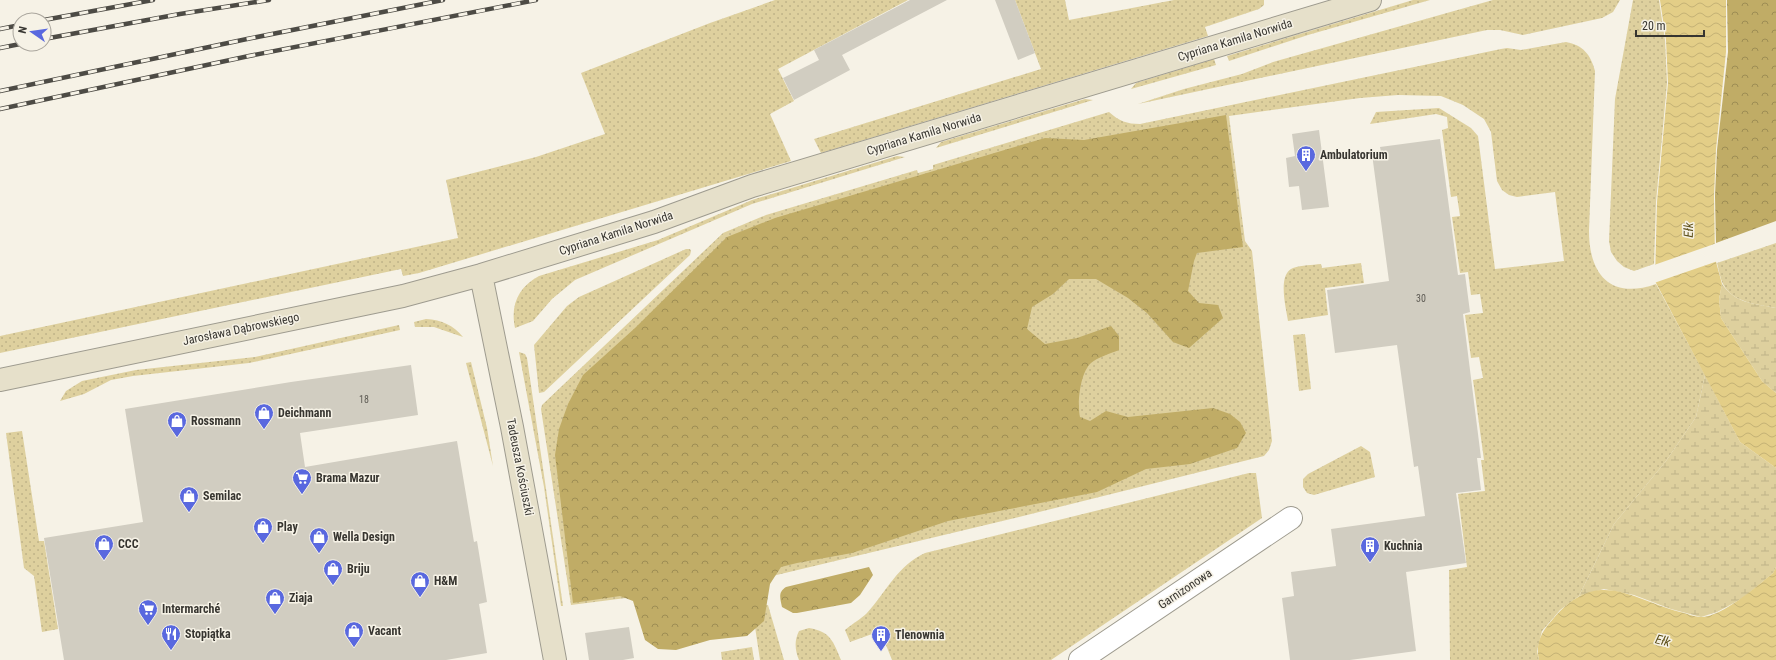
<svg xmlns="http://www.w3.org/2000/svg" width="1776" height="660" viewBox="0 0 1776 660" font-family="'Roboto Condensed',sans-serif">
<style>
.green{fill:url(#green-dots)}
.forest{fill:url(#forest-crowns)}
.wetland{fill:url(#wetland-marsh)}
.water{fill:url(#water-waves)}
.pier{fill:#f6f2e6}
.building{fill:#d1cdc1}
.lines{fill:none;stroke-linecap:round;stroke-linejoin:round}
.street-casing{stroke:#9e9b8f;stroke-width:24}
.secondary-casing{stroke:#9e9b8f;stroke-width:24}
.street{stroke:#fff;stroke-width:22}
.secondary{stroke:#e6e0ca;stroke-width:22}
.rail-casing{stroke:#4d4b45;stroke-width:4.5}
.rail{stroke:#f6f2e6;stroke-width:3;stroke-dasharray:9;stroke-linecap:butt}
.labels{text-anchor:middle;stroke-width:3;stroke-linejoin:round;paint-order:stroke}
.number-label{font-size:10px;fill:#5e5b54}
.street-label{font-size:12px;fill:#373530;stroke:#f6f2e6}
.poi-label{font-size:12px;font-weight:bold;fill:#373530;stroke:#f6f2e6;text-anchor:start}
.water-label{font-size:13px;font-style:italic;fill:#5e501a;stroke:#f6f2e6}
</style>
<defs>
<pattern id="green-dots" width="8" height="8" patternUnits="userSpaceOnUse"><rect width="8" height="8" fill="#ded09e"/><path d="M2 2h.1M6 6h.1" fill="none" stroke="#bfb388" stroke-width="1.8" stroke-linecap="round"/></pattern>
<pattern id="forest-crowns" width="20" height="18" patternUnits="userSpaceOnUse"><rect width="20" height="18" fill="#c0ac66"/><path d="M2 6a3 3 0 1 1 6 0M12 15a3 3 0 1 1 6 0" fill="none" stroke="#9d8d54"/></pattern>
<pattern id="wetland-marsh" width="20" height="14" patternUnits="userSpaceOnUse"><rect width="20" height="14" fill="#ded09e"/><path d="M1 5h8M5 5V1M11 12h8M15 12V8" fill="none" stroke="#bfb388"/></pattern>
<pattern id="water-waves" width="16" height="10" patternUnits="userSpaceOnUse"><rect width="16" height="10" fill="#e3ce87"/><path d="M0 5q4-4 8 0t8 0" fill="none" stroke="#c3b275"/></pattern>
</defs>
<rect width="100%" height="100%" fill="#f6f2e6"/>
<path class="green" d="M775,0H908L778,69L794,101L770,114L791,161L419,273L403,276L401,269L0,353V336L458,238L446,180L536,157L605,134L581,73L710,23Z
M1015,0H1065L1069,20L1174,0H1264V5L1259,9L1205,27L1208,36L821,153L814,139L1041,69Z
M1413,0H1430L1308,35L1229,61L1227,56Z
M1493,0H1620L1613,12L1602,18L1523,35L1500,30H1487L1138,104L1184,89L1242,74L1273,62Z
M1633,0H1659L1665,40L1667,83L1656,202L1654,264L1634,271L1624,267L1617,261L1611,252L1609,241L1615,99Z
M1566,42C1583,45 1591,55 1595,71L1589,231C1589,275 1611,300 1656,284L1705,375L1696,417L1666,461L1614,524L1579,596L1560,610L1542,631L1537,651L1539,660H1450L1449,570L1467,567L1458,494L1485,491L1481,460H1484L1473,380L1483,378L1479,357L1471,358L1465,315L1483,313L1480,294L1471,295L1468,272L1460,273L1452,217L1460,216L1457,196L1451,197L1442,130L1448,128L1447,117L1436,114L1370,124L1376,112L1439,108L1471,128L1478,136L1495,269L1564,261L1555,192L1517,197L1509,195L1502,190L1497,181L1491,132L1484,119L1463,105L1441,96L1398,95L1360,98L1229,116L1245,241L1252,251L1272,441L1269,450L1264,456L1019,517L743,583L571,605L541,409L542,405L723,233L766,215L917,170L918,173L933,169V165L1109,112C1119,121 1127,124 1140,124L1501,49L1507,48L1521,50Z
M1214,59L1216,65L1131,89L1136,83Z
M1085,99L1093,100L936,148L941,142Z
M897,156L905,157L752,204L575,280L552,299L533,321L515,328C510,304 519,287 539,276L658,240L752,200Z
M1776,243V308C1757,304 1733,303 1723,284C1720,278 1719,270 1717,263Z
M686,249H690L691,251L690,255L544,392L539,393L534,345L567,306L579,297Z
M1361,263L1364,283L1325,288L1328,315L1288,321C1286,308 1277,274 1293,268C1302,265 1312,265 1321,264L1322,268Z
M426,319C442,320 453,325 463,337L434,327H415L414,322Z
M399,325L400,330L249,363L133,376L111,380L84,394L60,401L66,391L82,381L136,370L255,357Z
M1305,334L1311,389L1299,391L1293,335Z
M519,352L525,354L527,358L563,606H561L544,487Z
M471,362L487,428L493,466L466,363Z
M22,431L39,541H44L58,629L42,632L34,576L24,568L6,433Z
M1361,446L1370,452L1375,477L1314,495L1307,493L1303,487V479L1308,474Z
M1249,473H1256L1262,518L1051,660H892L886,645L878,648L872,634L850,642L845,630C852,624 861,619 867,613C886,592 898,565 925,553Z
M768,605L784,660H760L752,607Z
M809,628C831,632 833,641 841,660H799C795,650 794,641 799,631Z
M752,647L754,660H722L721,652Z"/>
<path class="forest" d="M1727,0H1776V221L1716,243L1715,196L1717,150L1728,52Z
M1226,115L1243,247L1197,253L1194,261L1188,291L1199,303L1218,305L1223,318L1189,348L1173,342L1147,313L1128,298L1096,279H1069L1053,294L1032,307L1027,329L1045,344L1077,338L1111,326L1119,336V350C1112,353 1096,358 1091,363C1080,373 1077,403 1080,417L1090,421L1106,411L1128,417L1213,408L1230,414L1240,422L1246,433L1237,448L1190,464L1146,469L1097,492L948,521L852,553L797,563L781,567L770,584L764,621L747,636L710,640L676,650L658,649L645,640L633,601L620,596L573,603L555,455L559,429L568,404L583,375L635,328L727,237L775,218L1045,138L1084,140Z
M869,567L873,575L860,595L851,603L797,613H793L782,607C780,598 778,592 786,587Z"/>
<path class="wetland" d="M1722,284C1736,304 1753,303 1776,308V393L1762,381L1721,318L1719,299Z
M1705,375L1740,442L1776,468V567L1773,573L1743,598L1717,612L1701,617L1671,609L1634,595L1604,589L1579,596L1614,524L1666,461L1696,417Z"/>
<path class="water" d="M1660,0H1726V52L1716,149L1714,196L1715,258L1722,284L1719,299L1721,318L1762,381L1776,393V468L1740,442L1655,281L1657,202L1668,83L1666,40Z
M1776,567V660H1539C1535,643 1542,631 1553,619C1597,567 1629,598 1680,612C1686,613 1694,617 1701,617C1722,617 1757,586 1773,573Z"/>
<path class="pier" d="M1717,243L1718,261L1654,283V265Z"/>
<path class="building" d="M910,0H947L842,55L850,70L794,100L783,78L819,60L814,50Z
M995,0H1015L1035,53L1018,60Z
M1319,130L1329,207L1302,210L1299,186L1289,187L1286,158L1295,156L1292,134Z
M1440,139L1458,275L1465,274L1470,312L1463,314L1481,458H1477L1481,490L1456,493L1466,563L1406,572L1416,651L1350,660H1290L1282,598L1294,596L1291,572L1336,566L1331,529L1425,516L1418,466L1414,467L1397,345L1335,353L1327,290L1389,281L1372,154L1381,152L1380,147Z
M411,365L418,415L300,433L305,467L457,441L474,542L477,541L487,602L479,604L487,653L446,660H64L44,538L143,522L125,409L291,382Z
M629,627L634,658L623,660H589L585,633Z"/>
<g class="lines">
<g class="street-casing">
<path id="street" d="M1080,660L1291,518"/>
</g>
<g class="secondary-casing">
<path id="secondary" d="M481,275L512,427L555,660
M0,380L403,296L481,275L654,222L752,186L1370,0"/>
</g>
<use href="#street" class="street"/>
<use href="#secondary" class="secondary"/>
<g class="rail-casing">
<path id="rail" d="M44,20L153,0
M0,29L20,25
M44,39L180,14L269,0
M0,48L20,44
M0,91L247,39L443,0
M0,109L249,56L536,0"/>
</g>
<use href="#rail" class="rail"/>
</g>
<defs>
<g id="building-pin" transform="scale(1)"><path d="M0 17L-7.5 6A9.5 9.5 0 1 1 7.5 6Z" fill="#5968df" stroke="#f6f2e6"/><path d="M-4-6H4V6H1V3H-1V6H-4ZM-2.5-4.3h1.7v1.8h-1.7ZM.8-4.3h1.7v1.8H.8ZM-2.5-1h1.7V.8h-1.7ZM.8-1h1.7V.8H.8Z" fill="#fff"/></g>
<g id="shop-pin" transform="scale(1)"><path d="M0 17L-7.5 6A9.5 9.5 0 1 1 7.5 6Z" fill="#5968df" stroke="#f6f2e6"/><path d="M-5-2.5h2.3a2.7 3.5 0 0 1 5.4 0H5L5.5 6h-11ZM-1.5-2.5h3a1.5 2.3 0 0 0-3 0Z" fill="#fff"/></g>
<g id="supermarket-pin" transform="scale(1)"><path d="M0 17L-7.5 6A9.5 9.5 0 1 1 7.5 6Z" fill="#5968df" stroke="#f6f2e6"/><path d="M-6-5.5h2.5l.6 2H6L4.5 2H-2.5L-4.4-4H-6ZM-1.5 3.2a1.3 1.3 0 1 0 .1 0ZM3 3.2a1.3 1.3 0 1 0 .1 0Z" fill="#fff"/></g>
<g id="restaurant-pin" transform="scale(1)"><path d="M0 17L-7.5 6A9.5 9.5 0 1 1 7.5 6Z" fill="#5968df" stroke="#f6f2e6"/><path d="M-5-6h1v4h1v-4h1v4h1v-4h1v5L-1.5 .5V6h-2V.5L-5-1ZM5-6V6H3V1.5H1.5Q1.5-4 5-6Z" fill="#fff"/></g>
</defs>
<g fill-rule="evenodd">
<use href="#building-pin" x="1306" y="155"/>
<use href="#shop-pin" x="264" y="413"/>
<use href="#shop-pin" x="177" y="421"/>
<use href="#supermarket-pin" x="302" y="478"/>
<use href="#shop-pin" x="189" y="496"/>
<use href="#shop-pin" x="263" y="527"/>
<use href="#shop-pin" x="319" y="537"/>
<use href="#shop-pin" x="104" y="544"/>
<use href="#building-pin" x="1370" y="546"/>
<use href="#shop-pin" x="333" y="569"/>
<use href="#shop-pin" x="420" y="581"/>
<use href="#shop-pin" x="275" y="598"/>
<use href="#supermarket-pin" x="148" y="609"/>
<use href="#shop-pin" x="354" y="631"/>
<use href="#restaurant-pin" x="171" y="634"/>
<use href="#building-pin" x="881" y="635"/>
</g>
<g class="labels">
<g class="number-label">
<text x="1421" y="302">30</text>
<text x="364" y="403">18</text>
</g>
<g class="street-label">
<text transform="translate(1235 40) rotate(-17)" y="4">Cypriana Kamila Norwida</text>
<text transform="translate(924 134) rotate(-17)" y="4">Cypriana Kamila Norwida</text>
<text transform="translate(616 233) rotate(-18)" y="4">Cypriana Kamila Norwida</text>
<text transform="translate(241 329) rotate(-12)" y="4">Jarosława Dąbrowskiego</text>
<text transform="translate(520 467) rotate(79)" y="4">Tadeusza Kościuszki</text>
<text transform="translate(1185 589) rotate(-34)" y="4">Garnizonowa</text>
</g>
<g class="poi-label">
<text x="1320" y="159">Ambulatorium</text>
<text x="278" y="417">Deichmann</text>
<text x="191" y="425">Rossmann</text>
<text x="316" y="482">Brama Mazur</text>
<text x="203" y="500">Semilac</text>
<text x="277" y="531">Play</text>
<text x="333" y="541">Wella Design</text>
<text x="118" y="548">CCC</text>
<text x="1384" y="550">Kuchnia</text>
<text x="347" y="573">Briju</text>
<text x="434" y="585">H&amp;M</text>
<text x="289" y="602">Ziaja</text>
<text x="162" y="613">Intermarché</text>
<text x="368" y="635">Vacant</text>
<text x="185" y="638">Stopiątka</text>
<text x="895" y="639">Tlenownia</text>
</g>
<g class="water-label">
<text transform="translate(1688 230) rotate(-88)" y="5">Ełk</text>
<text transform="translate(1663 640) rotate(15)" y="5">Ełk</text>
</g>
</g>
<g transform="translate(32 32) rotate(283)"><circle r="19" fill="#f6f2e6" stroke="#aaa69d"/>
<path d="M0-3L7 15L0 10L-7 15Z" fill="#5968df"/>
<text y="-6" font-size="11" font-weight="bold" text-anchor="middle" fill="#373530">N</text>
</g>
<path d="M1636 30v6h68v-6" fill="none" stroke="#373530" stroke-width="2"/>
<text x="1642" y="30" font-size="12" fill="#373530" stroke="#f6f2e6" stroke-width="3" paint-order="stroke">20 m</text>
</svg>
